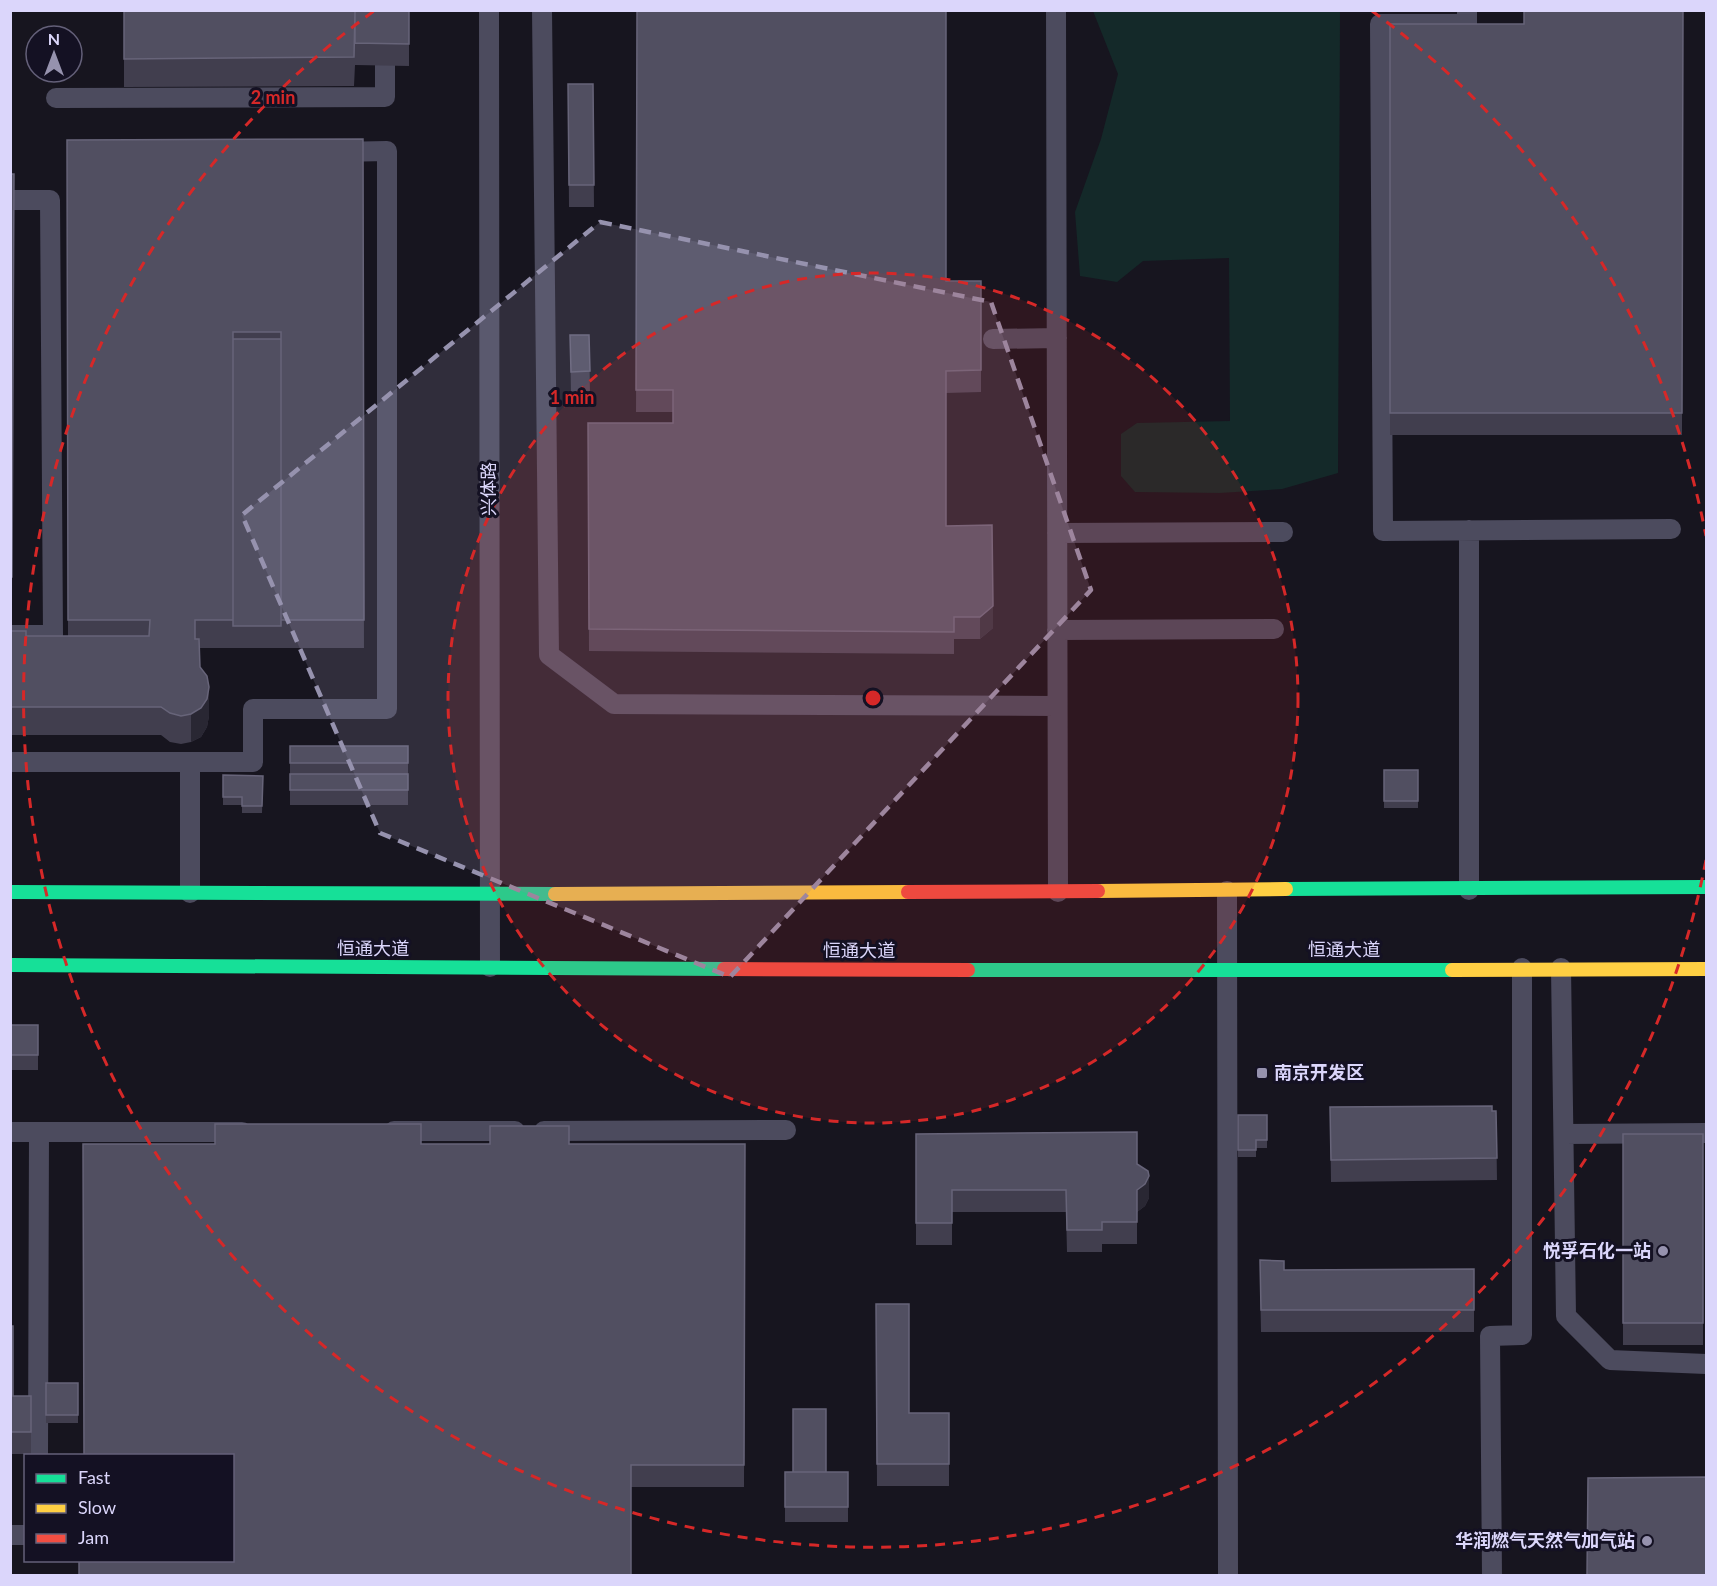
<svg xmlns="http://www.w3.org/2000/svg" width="1717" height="1586" viewBox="0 0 1717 1586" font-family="Lato,'Noto Sans SC',sans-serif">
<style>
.green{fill:#142929}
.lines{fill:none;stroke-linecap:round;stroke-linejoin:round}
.lane{stroke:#4c4b5e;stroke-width:20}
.fast{stroke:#16e098;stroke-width:14}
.slow{stroke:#ffcf43;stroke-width:14}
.jam{stroke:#f24e42;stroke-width:14}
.wall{fill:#413e4e}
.shaded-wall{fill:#292733}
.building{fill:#514f61;stroke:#676479;stroke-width:1.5}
.marked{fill:#9692ae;fill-opacity:0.2;stroke:#9692ae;stroke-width:4.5;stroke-dasharray:12 8;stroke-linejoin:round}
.ring{fill:none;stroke:#d62828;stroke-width:3;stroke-dasharray:10 8}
.poi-dot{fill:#9692ae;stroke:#141123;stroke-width:2}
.labels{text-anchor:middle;stroke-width:6;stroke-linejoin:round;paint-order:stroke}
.street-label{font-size:18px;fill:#dbd6fb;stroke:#141123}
.poi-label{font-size:18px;font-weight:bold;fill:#dbd6fb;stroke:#141123;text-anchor:end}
.centre{fill:#d62828;stroke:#141123;stroke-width:3}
.ring-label{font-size:18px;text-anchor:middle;font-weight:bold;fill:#d62828;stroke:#141123;stroke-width:6;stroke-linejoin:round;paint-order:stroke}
</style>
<rect width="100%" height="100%" fill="#17151f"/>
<path class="green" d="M1093,11H1340L1338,473L1282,489L1220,493L1135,492L1121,476V434L1137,423L1230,421L1229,258L1143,261L1117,282L1080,276L1075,212L1101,139L1118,74Z"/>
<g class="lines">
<path class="lane" d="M489,10L490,967
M542,10L549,655L614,704L1057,706
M1056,10L1058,892
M1467,10V24H1380L1383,531L1671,529
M56,98L385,97V65
M10,200H50L53,635H10
M993,339L1057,338
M1469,530V890
M1057,533L1283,532
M1057,630L1274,629
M10,762H190
M1227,891L1228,1576
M190,893V762H253V709H387V151L338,152
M1561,968L1566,1316L1610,1360L1706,1364
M394,1131H515
M544,1131L786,1130
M10,1132H242
M1564,1134L1706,1133
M38,1456L39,1132
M10,1535H26
M1492,1576L1490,1336L1522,1335V968"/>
<path class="fast" d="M1286,889L1706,887
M10,892L555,894
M10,965L724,969
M968,970H1452"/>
<path class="slow" d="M1098,891L1286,889
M555,894L908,892
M1452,970L1706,969"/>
<path class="jam" d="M908,892L1098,891
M724,969L968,970"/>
</g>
<path class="wall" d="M124,10H409V66L355,65L354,86L124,87Z
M637,10L946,281H981V392L946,393V526L993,628L980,639H954V654L589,651L588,423H673V412H636Z
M1683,10L1682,435H1390V24H1524Z
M568,84H593L594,207H569Z
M363,139L364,648H199L200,667L209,716L207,727L201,737L191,742L181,744L170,742L161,735H10V631L26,636H68L67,140Z
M10,174L14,203L12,606H10Z
M570,335H589L590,393L571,394Z
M290,746H408V805H290Z
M1384,770H1418V808H1384Z
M223,775L263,776L262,813H242V805H223Z
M10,1025H38V1070H10Z
M1330,1107L1496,1111L1497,1180L1331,1182Z
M1238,1115H1267V1148H1256V1157H1238Z
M916,1134L1137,1164L1149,1198L1145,1206L1137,1212V1244H1102V1252H1067L1066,1212H952V1245H916Z
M1623,1134H1703V1345H1623Z
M421,1144H745L744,1487H631Z
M1474,1269V1332H1261L1260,1282L1284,1270Z
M876,1304L909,1413H949V1486H877Z
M10,1326L13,1396H31V1454H10Z
M46,1383H78V1423H46Z
M785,1472H848V1522H785Z"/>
<path class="shaded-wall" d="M993,606V628L980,639V617Z
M209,687V716L207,727L201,737L191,742V714Z
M1149,1176V1198L1145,1206L1137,1212V1190Z"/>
<path class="building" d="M124,10H355L354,57L124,59Z
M355,10H409V44L355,43Z
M637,10H946V281H981V370L946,371V526L992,525L993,606L980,617H954V632L589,629L588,423H673V390H636Z
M1524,10H1683L1682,413H1390V24H1524Z
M568,84H593L594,185H569Z
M363,139L364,620H281V332H233V620H195V639H199L200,667L207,676L209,687L207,699L201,708L191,714L181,716L170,713L161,707H10V631H26V636H149L150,620H68L67,140Z
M10,174H14L12,577H10Z
M570,335H589L590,371L571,372Z
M233,339H281V626H233Z
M290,746H408V763H290Z
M1384,770H1418V801H1384Z
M290,774H408V790H290Z
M223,775L263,776L262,806H242V797H223Z
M10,1025H38V1055H10Z
M1492,1106V1111H1496L1497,1158L1331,1160L1330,1107Z
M1238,1115H1267V1140H1256V1150H1238Z
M215,1124H421V1144H490V1126H569V1144H745L744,1465H631V1575H79V1560H232V1455H84L83,1144H215Z
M1137,1132V1164L1148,1171L1149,1176L1145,1184L1137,1190V1222H1102V1230H1067L1066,1190H952V1223H916V1134Z
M1623,1134H1703V1323H1623Z
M1260,1260L1284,1261V1270L1474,1269V1310H1261Z
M876,1304H909V1413H949V1464H877Z
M10,1326H13V1396H31V1432H10Z
M46,1383H78V1415H46Z
M793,1409H826V1472H793Z
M785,1472H848V1507H785Z
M1707,1477V1575H1587L1588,1478Z"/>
<path class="marked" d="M600,222L991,302L1091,590L730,977L380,833L242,515Z"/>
<circle cx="873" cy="698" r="425" fill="#d62828" fill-opacity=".12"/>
<g class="ring">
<circle cx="873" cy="698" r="425"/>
<path d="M1706 860A849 849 0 1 1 374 11M1372 11A849 849 0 0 1 1706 536"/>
</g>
<g class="poi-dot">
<rect x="1256" y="1067" width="12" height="12" rx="3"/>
<circle cx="1663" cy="1251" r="6"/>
<circle cx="1647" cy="1541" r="6"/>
</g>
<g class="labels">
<g class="street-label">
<text transform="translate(489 489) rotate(-90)" y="6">兴体路</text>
<text x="373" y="955">恒通大道</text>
<text x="1344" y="956">恒通大道</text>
<text x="859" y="957">恒通大道</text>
</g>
<g class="poi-label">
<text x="1274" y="1079" text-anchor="start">南京开发区</text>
<text x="1651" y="1257">悦孚石化一站</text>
<text x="1635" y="1547">华润燃气天然气加气站</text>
</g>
</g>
<circle cx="873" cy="698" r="9" class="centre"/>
<g class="ring-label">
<text x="273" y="104">2 min</text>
<text x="572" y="404">1 min</text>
</g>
<rect width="1717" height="1586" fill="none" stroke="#dbd6fb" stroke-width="24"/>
<rect x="24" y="1454" width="210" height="108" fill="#141123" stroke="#646079" stroke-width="1.5"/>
<rect x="36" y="1474" width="30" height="9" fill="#16e098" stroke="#646079" stroke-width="1.5"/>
<text x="78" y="1484" font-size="18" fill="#dbd6fb">Fast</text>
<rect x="36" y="1504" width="30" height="9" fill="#ffcf43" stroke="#646079" stroke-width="1.5"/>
<text x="78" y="1514" font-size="18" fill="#dbd6fb">Slow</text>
<rect x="36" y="1534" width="30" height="9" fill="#f24e42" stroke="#646079" stroke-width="1.5"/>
<text x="78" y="1544" font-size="18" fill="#dbd6fb">Jam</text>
<g transform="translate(54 54)"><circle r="28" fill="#141123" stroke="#646079" stroke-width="1.5"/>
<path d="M0-4.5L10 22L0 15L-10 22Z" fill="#9692ae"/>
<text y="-9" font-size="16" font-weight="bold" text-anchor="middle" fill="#dbd6fb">N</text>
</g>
</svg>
